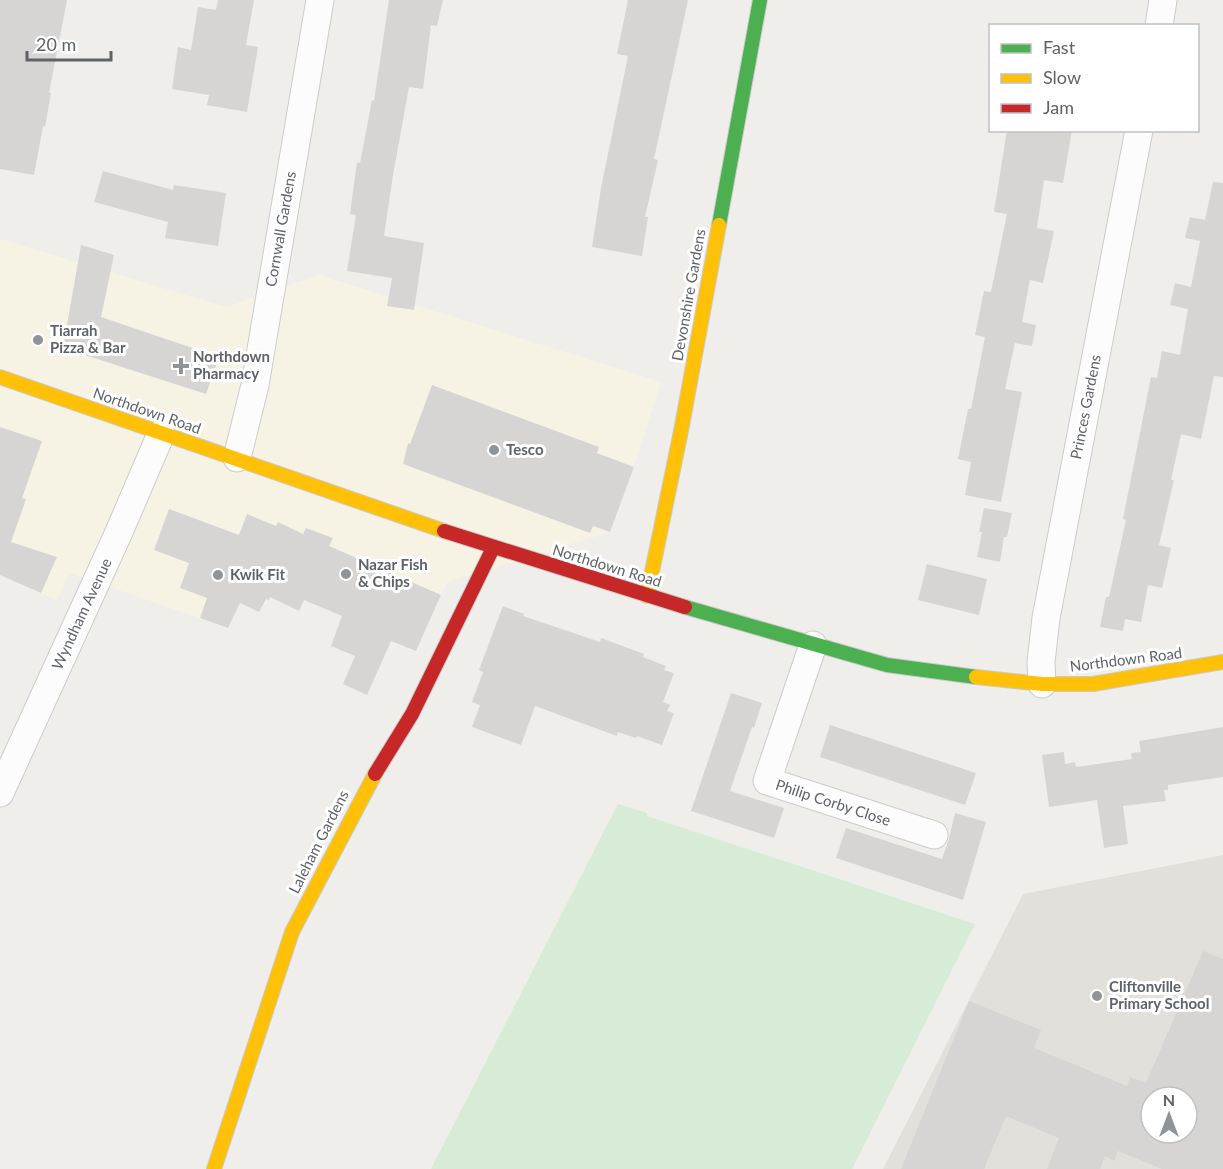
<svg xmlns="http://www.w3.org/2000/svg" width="1223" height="1169" viewBox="0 0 1223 1169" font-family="Lato,sans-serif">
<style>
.commercial{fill:#f7f3e4}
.education{fill:#e2e0da;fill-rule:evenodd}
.green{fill:#d8ebd6}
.building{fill:#d6d5d3;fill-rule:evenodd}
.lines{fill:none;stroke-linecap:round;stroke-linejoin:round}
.street-casing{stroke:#cbcccc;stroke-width:29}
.fast-casing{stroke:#cacacb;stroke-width:16}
.slow-casing{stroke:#cacacb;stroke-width:16}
.jam-casing{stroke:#cacacb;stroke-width:16}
.street{stroke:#fdfcfc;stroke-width:27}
.fast{stroke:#4caf50;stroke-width:14}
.slow{stroke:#ffc107;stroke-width:14}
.jam{stroke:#c62828;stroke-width:14}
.poi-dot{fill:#919496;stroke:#fff;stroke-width:2}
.labels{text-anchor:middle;stroke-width:6;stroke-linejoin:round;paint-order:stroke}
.street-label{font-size:15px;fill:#5f6368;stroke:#fff}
.poi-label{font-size:15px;font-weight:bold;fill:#5f6368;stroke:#fff;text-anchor:start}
</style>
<rect width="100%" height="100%" fill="#efeeea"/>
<path class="commercial" d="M0,239L226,307L319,275L661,382L634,467L610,532L447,582L426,630L261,557L228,628L70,573L57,600L0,575Z"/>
<path class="education" d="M1223,855V1169H883L1023,894ZM1151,1097H1187V1133H1151Z"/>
<path class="green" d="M618,804L647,813V816L975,924L852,1169H431Z"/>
<path class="building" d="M0,0H67L49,93H51L45,127L43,126L34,175L0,169Z
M218,0H254L246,45L258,47L247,112L207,105L209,95L172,89L178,47L191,50L198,7L216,10Z
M389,0H443L437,26L431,25L423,89L409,87L393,175L384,236L424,243L414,310L387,306L392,278L347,271L356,215L350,214L357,162L360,163L372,100L374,101Z
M628,0H688L654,159L658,160L645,217H648L642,256L592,247L601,188L628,56L617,54Z
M1007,130H1072L1063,183L1044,180L1037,228L1054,231L1043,283L1030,280L1022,322L1036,325L1032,346L1015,343L1005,389L1022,392L1001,502L965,495L971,462L958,459L968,409H971L985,337L975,335L984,291L991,292L1007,214L994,212Z
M103,171L173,190L174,185L226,193L218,246L165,238L168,222L94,202Z
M1213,182L1223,183V377L1214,376L1201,439L1181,434L1171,480H1174L1159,545L1171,548L1162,588L1148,585L1141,622L1125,619L1123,631L1100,627L1106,597H1109L1126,520L1123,519L1151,377L1157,378L1162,351L1180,355L1188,309L1170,305L1175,283L1191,287L1200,241L1185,238L1190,217L1205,220Z
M81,245L114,255L101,317L219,357L206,394L63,348Z
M432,385L599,447L597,453L634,467L610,532L593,526L590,533L403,464L408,443L410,444Z
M0,427L42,441L22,498L26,499L11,542L57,557L41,593L0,575Z
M984,508L1012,513L1007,537H1004L1000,562L977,557L982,532H979Z
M169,509L239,535L247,514L276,526L278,522L303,534L306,528L333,538L329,546L441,595L416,651L391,641L367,695L343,684L355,656L331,646L342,616L304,600L299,611L270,597L269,600L266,599L259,612L240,603L228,628L200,618L207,598L180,588L189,563L154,550Z
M927,564L987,579L979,615L918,600Z
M503,606L524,614L523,616L600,642L601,638L644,654L643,657L666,666L664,670L674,673L663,702L670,705L667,711L674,713L662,745L637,736L636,738L618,732L617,736L535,706L521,745L472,727L480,705L472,702L483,672L479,670Z
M731,693L762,703L754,728L752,727L730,791L784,808L774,838L691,811Z
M830,725L976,773L965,805L820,757Z
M1223,727V777L1168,785V790H1164L1166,801L1123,806L1128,844L1104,848L1097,800L1049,807L1042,755L1064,752L1065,764L1075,762L1076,767L1132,759L1131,753L1141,752L1139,741Z
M955,813L986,822L963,900L836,858L846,828L942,859L949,839Z
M1203,951L1223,959V1169H1162L1118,1151L1114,1161L1105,1156L1100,1169H1047L1059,1138L1006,1116L984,1169H901L969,1001L1041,1030L1034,1048L1127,1086L1130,1077L1146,1083ZM1151,1097H1187V1133H1151Z"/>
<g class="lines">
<g class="street-casing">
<path id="street" d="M1159,26L1163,0
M237,458L255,385L320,0
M813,645L767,781L934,835
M1042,684L1041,662L1046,618L1139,130
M0,793L119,532L161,434"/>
</g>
<g class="fast-casing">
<path id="fast" d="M719,225L760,0
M685,607L887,665L976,677"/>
</g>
<g class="slow-casing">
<path id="slow" d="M0,377L444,531
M647,596L681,431L719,225
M976,677L1042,684H1093L1223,662
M214,1169L292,932L375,774"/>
</g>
<g class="jam-casing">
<path id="jam" d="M444,531L685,607
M375,774L412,714L493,548"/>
</g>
<use href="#street" class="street"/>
<use href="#fast" class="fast"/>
<use href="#slow" class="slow"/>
<use href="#jam" class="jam"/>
</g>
<g class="poi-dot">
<circle cx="38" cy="340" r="6"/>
<path d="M178 357h6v6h6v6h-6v6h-6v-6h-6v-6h6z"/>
<circle cx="494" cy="450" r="6"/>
<circle cx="346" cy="574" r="6"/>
<circle cx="218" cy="575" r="6"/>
<circle cx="1097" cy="996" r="6"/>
</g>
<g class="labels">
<g class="street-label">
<text transform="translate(281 229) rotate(-80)" y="5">Cornwall Gardens</text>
<text transform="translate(689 295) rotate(-80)" y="5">Devonshire Gardens</text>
<text transform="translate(1086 407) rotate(-79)" y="5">Princes Gardens</text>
<text transform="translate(147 411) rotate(19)" y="5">Northdown Road</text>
<text transform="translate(607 566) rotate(17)" y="5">Northdown Road</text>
<text transform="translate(82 614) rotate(-65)" y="5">Wyndham Avenue</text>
<text transform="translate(1126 660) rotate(-7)" y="5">Northdown Road</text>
<text transform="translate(833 803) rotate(18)" y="5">Philip Corby Close</text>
<text transform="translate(319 842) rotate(-63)" y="5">Laleham Gardens</text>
</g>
<g class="poi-label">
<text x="50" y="336">Tiarrah<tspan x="50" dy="17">Pizza &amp; Bar</tspan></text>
<text x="193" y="362">Northdown<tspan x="193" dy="17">Pharmacy</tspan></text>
<text x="506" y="455">Tesco</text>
<text x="358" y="570">Nazar Fish<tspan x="358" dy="17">&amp; Chips</tspan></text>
<text x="230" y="580">Kwik Fit</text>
<text x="1109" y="992">Cliftonville<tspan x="1109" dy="17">Primary School</tspan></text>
</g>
</g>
<rect x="989" y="24" width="210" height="108" fill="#ffffff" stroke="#bfc1c3" stroke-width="1.5"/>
<rect x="1001" y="44" width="30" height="9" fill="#4caf50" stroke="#bfc1c3" stroke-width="1.5"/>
<text x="1043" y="54" font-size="18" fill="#5f6368">Fast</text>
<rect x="1001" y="74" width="30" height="9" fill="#ffc107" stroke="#bfc1c3" stroke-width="1.5"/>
<text x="1043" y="84" font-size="18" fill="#5f6368">Slow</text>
<rect x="1001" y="104" width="30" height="9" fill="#c62828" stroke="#bfc1c3" stroke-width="1.5"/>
<text x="1043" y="114" font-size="18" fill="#5f6368">Jam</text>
<g transform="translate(1169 1115)"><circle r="28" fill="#ffffff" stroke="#bfc1c3" stroke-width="1.5"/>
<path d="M0-4.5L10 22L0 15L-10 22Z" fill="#919496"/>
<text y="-9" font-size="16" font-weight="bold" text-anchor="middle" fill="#5f6368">N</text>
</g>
<path d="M27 51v9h84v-9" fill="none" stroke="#5f6368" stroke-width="3"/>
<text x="36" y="51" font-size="18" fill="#5f6368" stroke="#ffffff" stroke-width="4.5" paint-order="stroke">20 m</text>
</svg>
